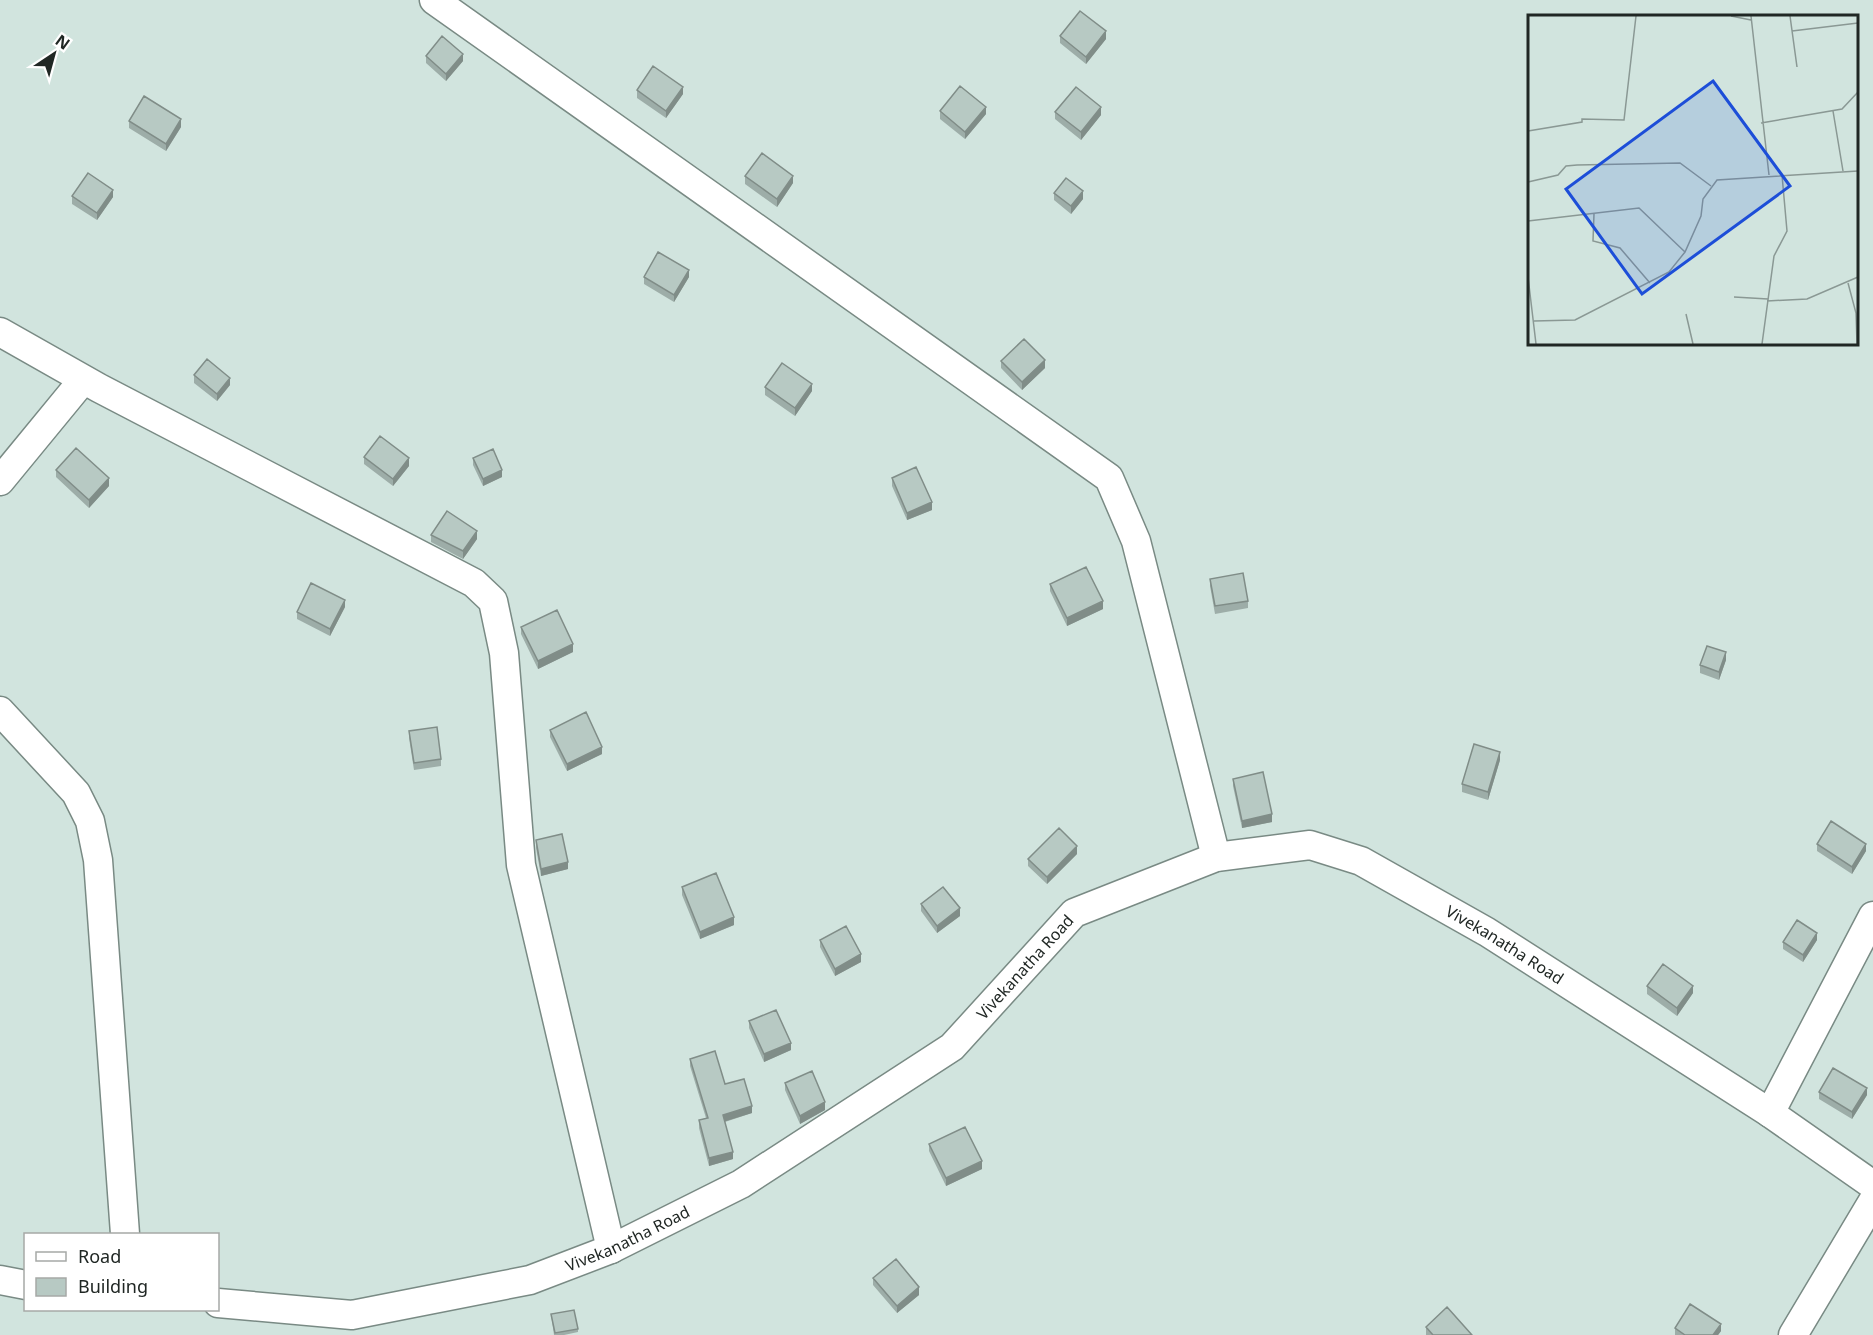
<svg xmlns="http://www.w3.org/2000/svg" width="1873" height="1335" viewBox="0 0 1873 1335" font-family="'Noto Sans',sans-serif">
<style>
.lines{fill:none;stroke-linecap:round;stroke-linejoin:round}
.minor-casing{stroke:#798a84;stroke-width:31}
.minor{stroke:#fff;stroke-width:28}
.wall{fill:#9dada8}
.shaded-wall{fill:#808d88}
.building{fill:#b7c9c3;stroke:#808d88;stroke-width:1.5}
.labels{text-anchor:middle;stroke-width:5;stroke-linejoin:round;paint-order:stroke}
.street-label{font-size:16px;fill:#202724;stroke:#fff}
.inset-road{fill:none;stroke:#8a9894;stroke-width:1.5}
.view{fill:#1d4ed8;fill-opacity:0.15;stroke:#1d4ed8;stroke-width:3}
.inset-edge{fill:none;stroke:#202724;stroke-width:3}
</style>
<rect width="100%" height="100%" fill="#d1e4de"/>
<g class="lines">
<g class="minor-casing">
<g id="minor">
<path d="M434,0L1109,478L1136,541L1216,857"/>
<path d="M0,332L99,388L474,583L493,601L504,653L521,865L611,1249"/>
<path d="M0,481L83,380"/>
<path d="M0,711L76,793L90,821L98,860L125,1234"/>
<path d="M1770,1113L1873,916"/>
<path d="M0,1280L26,1285"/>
<path id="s1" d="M218,1303L352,1315L530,1280L611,1249L741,1184L952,1047L1074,913L1216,857L1310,845L1361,861L1487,932L1770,1113L1873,1185"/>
<path d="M1793,1335L1873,1201"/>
</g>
</g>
<use href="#minor" class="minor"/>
</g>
<path class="wall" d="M1060,36L1106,39L1086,64L1060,43Z
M426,56L463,61L446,81L426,63Z
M637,90L683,94L666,118L637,98Z
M940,111L986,114L965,139L940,119Z
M1055,112L1101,115L1081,140L1055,119Z
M129,121L181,127L166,151L129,128Z
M745,176L793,183L777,207L745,184Z
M1054,193L1083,199L1071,214L1054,200Z
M72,196L113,197L97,220L72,204Z
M644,277H689L674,302L644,284Z
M1001,361L1045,368L1022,390L1001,368Z
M194,375L230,385L217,401L194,383Z
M765,387L812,391L795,416L765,395Z
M364,457L409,466L393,486L364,464Z
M473,458L502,477L483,486L473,465Z
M56,470L109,486L89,508L56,477Z
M892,478L932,510L907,520L892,486Z
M431,535L477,539L463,559L431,542Z
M1210,579L1248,601V608L1215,614L1210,586Z
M1050,584L1103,609L1067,626L1050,591Z
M345,607L330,636L297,619V612Z
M521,627L573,652L538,669L521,634Z
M1726,660L1719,680L1700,673V665Z
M550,730L602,754L567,771L550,737Z
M409,731L441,759V766L414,770L409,738Z
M1500,760L1488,800L1462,792V784Z
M1233,779L1272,822L1242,828L1233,786Z
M536,840L568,869L541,876L536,848Z
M1817,844L1866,851L1852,874L1817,851Z
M1077,854L1047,884L1028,866V859Z
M682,887L734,925L700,939L682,895Z
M921,904L960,916L937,933L921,911Z
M820,940L861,962L835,976L820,947Z
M1817,940L1803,962L1783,949V942Z
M1647,986L1693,993L1677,1016L1647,994Z
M749,1021L791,1050L764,1062L749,1028Z
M690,1059L725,1084L752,1113L725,1122L733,1159L709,1166L699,1128V1120L706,1118L690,1066Z
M785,1083L825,1110L800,1124L785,1090Z
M1819,1092L1867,1095L1852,1119L1819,1099Z
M929,1144L982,1169L946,1186L929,1151Z
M873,1278L919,1295L897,1313L873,1285Z
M551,1314L578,1329V1332L564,1335H554Z
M1426,1327L1472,1335H1426Z
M1675,1328L1721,1331L1718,1335H1675Z"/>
<path class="shaded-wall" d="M1106,31V39L1086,64V57Z
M463,54V61L446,81V74Z
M683,87V94L666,118V111Z
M986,107V114L965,139V132Z
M1101,107V115L1081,140V132Z
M181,119V127L166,151V144Z
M793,176V183L777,207V199Z
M113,190V197L97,220V213Z
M1083,191V199L1071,214V206Z
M689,270V277L674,302V295Z
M1045,360V368L1022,390V382Z
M230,378V385L217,401V394Z
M812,384V391L795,416V408Z
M409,458V466L393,486V479Z
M502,470V477L483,486V479Z
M109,478V486L89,508V500Z
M932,502V510L907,520V513Z
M477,531V539L463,559V551Z
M345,600V607L330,636V629Z
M1103,601V609L1067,626V618Z
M573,644V652L538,669V661Z
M1726,652V660L1719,680V672Z
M602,747V754L567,771V764Z
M1500,752V760L1488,800V792Z
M1272,814V822L1242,828V821Z
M1866,844V851L1852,874V867Z
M1077,846V854L1047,884V877Z
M568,862V869L541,876V869Z
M960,908V916L937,933V926Z
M734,917V925L700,939V932Z
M1817,933V940L1803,962V955Z
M861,954V962L835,976V969Z
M1693,986V993L1677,1016V1008Z
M791,1043V1050L764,1062V1054Z
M1867,1088V1095L1852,1119V1112Z
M825,1102V1110L800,1124V1116Z
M752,1106V1113L723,1122V1115Z
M733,1152V1159L709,1166V1158Z
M982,1161V1169L946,1186V1178Z
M919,1287V1295L897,1313V1306Z
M1721,1324V1331L1718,1335H1713Z"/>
<path class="building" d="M1080,11L1106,31L1086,57L1060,36Z
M442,36L463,54L446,74L426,56Z
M653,66L683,87L666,111L637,90Z
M960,86L986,107L965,132L940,111Z
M1076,87L1101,107L1081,132L1055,112Z
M144,96L181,119L166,144L129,121Z
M762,153L793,176L777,199L745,176Z
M88,173L113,190L97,213L72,196Z
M1066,178L1083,191L1071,206L1054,193Z
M658,252L689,270L674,295L644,277Z
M1024,339L1045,360L1022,382L1001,361Z
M207,359L230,378L217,394L194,375Z
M782,363L812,384L795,408L765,387Z
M380,436L409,458L393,479L364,457Z
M76,448L109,478L89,500L56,470Z
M493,449L502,470L483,479L473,458Z
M916,467L932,502L907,513L892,478Z
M447,511L477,531L463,551L431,535Z
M1086,567L1103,601L1067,618L1050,584Z
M1243,573L1248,601L1215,606L1210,579Z
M311,583L345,600L330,629L297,612Z
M557,610L573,644L538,661L521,627Z
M1707,646L1726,652L1719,672L1700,665Z
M586,712L602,747L567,764L550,730Z
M437,727L441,759L414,763L409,731Z
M1474,744L1500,752L1488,792L1462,784Z
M1263,772L1272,814L1242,821L1233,779Z
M1831,821L1866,844L1852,867L1817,844Z
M1059,828L1077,846L1047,877L1028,859Z
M562,834L568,862L541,869L536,840Z
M716,873L734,917L700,932L682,887Z
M943,887L960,908L937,926L921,904Z
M1797,920L1817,933L1803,955L1783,942Z
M846,926L861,954L835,969L820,940Z
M1663,964L1693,986L1677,1008L1647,986Z
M776,1010L791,1043L764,1054L749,1021Z
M715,1051L725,1084L744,1079L752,1106L723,1115L733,1152L709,1158L699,1120L708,1118L690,1059Z
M1833,1068L1867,1088L1852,1112L1819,1092Z
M812,1071L825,1102L800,1116L785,1083Z
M965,1127L982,1161L946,1178L929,1144Z
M896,1259L919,1287L897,1306L873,1278Z
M1690,1304L1721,1324L1713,1335H1685L1675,1328Z
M1447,1307L1472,1335H1433L1426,1327Z
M574,1310L578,1329L555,1333L551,1314Z"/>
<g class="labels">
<g class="street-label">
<text dy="6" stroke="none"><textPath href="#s1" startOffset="1448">Vivekanatha Road</textPath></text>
<text dy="6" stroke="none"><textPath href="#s1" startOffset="908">Vivekanatha Road</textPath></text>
<text dy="6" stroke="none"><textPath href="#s1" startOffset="422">Vivekanatha Road</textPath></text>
</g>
</g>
<g transform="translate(1528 15)">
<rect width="330" height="330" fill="#d1e4de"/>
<path class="inset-road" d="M203,1L223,5M223,1L241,160M262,1L269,52M264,16L330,8M305,96L315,156M233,108L314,94L330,77M0,116L54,107V104L96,105L108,1M0,167L30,160L38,151L49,150L152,148L183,171M66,199L65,226L92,233L122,268M0,206L111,193L157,237M0,262L8,329M320,268L328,298L329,329M206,282L240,284M239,286L279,284L330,262M158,299L165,329M6,306L47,305L141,257L157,237L173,201L175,184L189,165L330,156M234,329L246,241L259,216L254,160"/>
<path class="view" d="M185,66L262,171L114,279L38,174Z"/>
<rect width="330" height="330" class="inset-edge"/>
</g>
<rect x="24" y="1233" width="195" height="78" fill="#ffffff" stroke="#a6a9a7" stroke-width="1.5"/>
<rect x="36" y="1252" width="30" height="9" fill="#ffffff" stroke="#a6a9a7" stroke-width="1.5"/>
<text x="78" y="1263" font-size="18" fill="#202724">Road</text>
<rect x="36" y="1278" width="30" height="18" fill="#b7c9c3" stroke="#a6a9a7" stroke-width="1.5"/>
<text x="78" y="1293" font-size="18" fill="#202724">Building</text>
<g transform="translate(54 54) rotate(36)" stroke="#ffffff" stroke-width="4.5" paint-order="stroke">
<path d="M0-4.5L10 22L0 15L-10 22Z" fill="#202724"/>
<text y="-9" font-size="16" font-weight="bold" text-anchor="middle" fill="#202724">N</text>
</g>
</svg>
